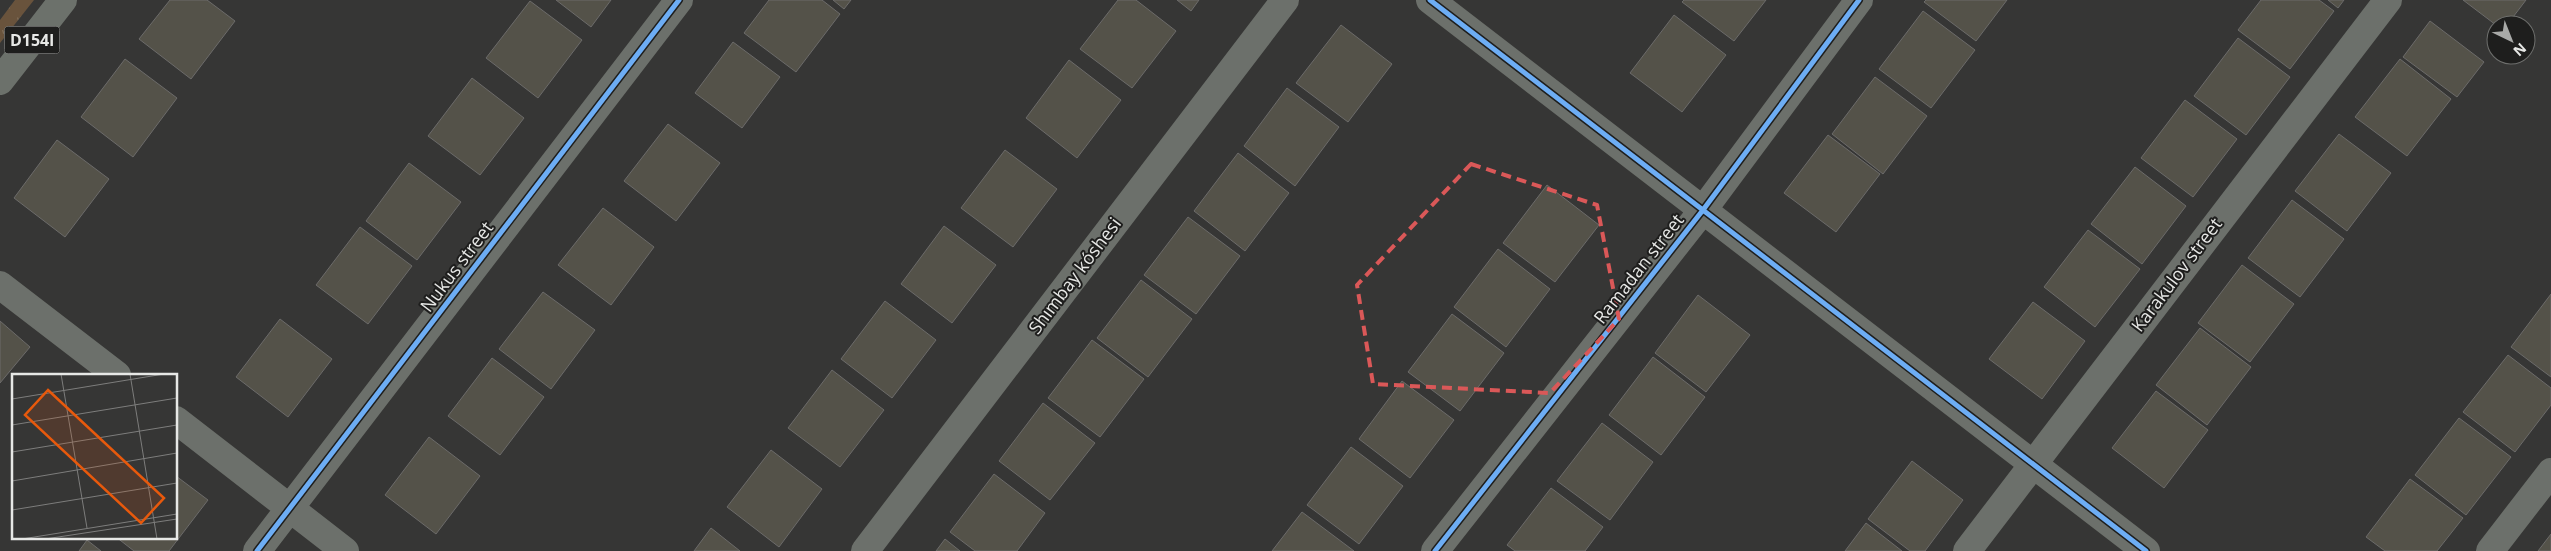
<svg xmlns="http://www.w3.org/2000/svg" width="2551" height="551" viewBox="0 0 2551 551" font-family="'Open Sans',sans-serif">
<style>
.grass{fill:url(#grass-tufts)}
.building{fill:#545249;stroke:#6c6b6a}
.lines{fill:none;stroke-linecap:round;stroke-linejoin:round}
.minor{stroke:#6c706b;stroke-width:28}
.primary{stroke:#6c716b;stroke-width:28}
.cycleway-casing{stroke:#1e1e1d;stroke-width:8}
.cycleway{stroke:#6dadf4;stroke-width:5}
.marked{fill:none;stroke:#da5858;stroke-width:4;stroke-dasharray:10 6;stroke-linejoin:round}
.labels{text-anchor:middle;stroke-width:4;stroke-linejoin:round;paint-order:stroke}
.shield{fill:#1e1e1d;stroke:#ababaa;stroke-width:1}
.shield-label{font-size:16px;font-weight:bold;fill:#e7e8e6}
.street-label{font-size:18px;fill:#e7e8e6;stroke:#1e1e1d}
.inset-road{fill:none;stroke:#7d7d7c;stroke-width:1}
.view{fill:#e8590c;fill-opacity:0.15;stroke:#e8590c;stroke-width:2.5}
.inset-edge{fill:none;stroke:#e7e8e6;stroke-width:2.5}
</style>
<defs>
<pattern id="grass-tufts" width="24" height="20" patternUnits="userSpaceOnUse" patternTransform="scale(1.25)"><rect width="24" height="20" fill="#69533c"/><path d="M3 7l-1-3M5 7V3M7 7l1-3M15 17l-1-3M17 17v-4M19 17l1-3" fill="none" stroke="#7e6c58"/></pattern>
</defs>
<rect width="100%" height="100%" fill="#363635"/>
<path class="grass" d="M15,0H34L0,43V20Z"/>
<path class="building" d="M170,0H207L235,21L191,79L139,39Z
M556,0H611L591,27Z
M769,0H822L840,14L796,72L744,33Z
M833,0H851L844,9Z
M1118,0H1136L1176,31L1132,88L1080,49Z
M1177,0H1199L1191,11Z
M1684,0H1766L1734,41L1682,2Z
M1926,0H2007L1976,41L1924,2Z
M2261,0H2319L2334,11L2290,69L2238,30Z
M2328,0H2344L2338,8Z
M2463,0H2526L2507,25H2496Z
M530,1L582,40L538,98L486,58Z
M1923,11L1975,50L1931,108L1879,69Z
M1674,15L1726,55L1682,112L1630,73Z
M2430,21L2484,62L2457,97L2403,57Z
M1341,25L1392,64L1348,122L1296,83Z
M2238,38L2290,77L2246,135L2194,96Z
M733,42L780,77L742,128L695,93Z
M125,59L177,98L133,157L81,117Z
M2400,59L2451,99L2407,156L2355,117Z
M1069,60L1121,100L1077,158L1026,118Z
M1875,77L1927,116L1883,174L1832,134Z
M472,78L524,118L480,175L428,136Z
M1287,88L1339,127L1295,186L1244,146Z
M2185,100L2237,139L2193,197L2141,158Z
M668,124L720,163L676,221L624,181Z
M2339,134L2391,173L2347,231L2295,191Z
M1828,135L1880,174L1836,232L1784,193Z
M57,140L109,179L65,237L14,198Z
M1005,150L1057,189L1013,247L961,208Z
M1238,153L1289,193L1245,251L1194,211Z
M409,163L461,202L417,260L366,221Z
M2135,167L2186,206L2142,264L2091,224Z
M1547,185L1599,225L1555,282L1503,243Z
M2292,200L2344,239L2300,297L2248,258Z
M603,208L654,247L611,305L558,265Z
M1188,217L1240,256L1196,314L1144,275Z
M944,226L996,265L952,323L901,284Z
M360,227L412,266L368,324L316,285Z
M2088,230L2140,269L2095,327L2044,287Z
M1498,249L1550,289L1506,347L1454,307Z
M2242,265L2294,304L2250,362L2198,323Z
M1141,280L1192,319L1148,377L1097,338Z
M543,292L595,330L551,389L499,349Z
M2551,294V377L2511,347Z
M1698,295L1750,335L1706,392L1655,353Z
M885,301L936,340L892,398L841,359Z
M2033,302L2085,341L2042,399L1989,359Z
M1452,314L1504,353L1460,411L1408,372Z
M280,319L332,359L288,417L236,377Z
M0,321L30,347L0,383Z
M2200,328L2251,367L2207,425L2156,385Z
M1092,340L1144,379L1100,437L1048,398Z
M2508,355L2551,388V405L2515,452L2463,412Z
M1653,357L1705,397L1661,455L1609,415Z
M492,358L544,397L500,455L448,416Z
M832,370L884,410L840,467L788,428Z
M1402,381L1454,420L1410,478L1359,439Z
M2156,391L2208,430L2164,488L2112,448Z
M1043,403L1095,443L1050,500L999,461Z
M2459,418L2511,457L2466,515L2415,475Z
M1602,423L1653,462L1610,520L1557,481Z
M429,437L480,476L436,534L385,495Z
M1351,447L1403,486L1359,544L1307,505Z
M771,450L822,489L779,547L727,507Z
M1912,461L1963,500L1925,551H1910L1868,519Z
M994,474L1045,513L1017,551H975L950,532Z
M176,476L208,500L169,551H134L116,537H176Z
M2410,479L2463,518L2437,551H2385L2366,537Z
M1551,488L1603,527L1585,551H1515L1507,545Z
M1302,512L1354,551H1272Z
M1866,523L1902,551H1845Z
M711,528L740,551H694Z
M2551,534V551H2538Z
M945,539L960,551H936Z
M87,540L101,551H79Z"/>
<g class="lines">
<path class="minor" d="M1430,0L2146,551
M0,285L117,375
M176,420L345,551
M257,551L679,0
M865,551L1285,0
M1435,551L1703,210L1859,0
M1967,551L2388,0
M2490,551L2551,472"/>
<path class="primary" d="M0,81L63,0"/>
<g class="cycleway-casing">
<path id="cycleway" d="M1430,0L2146,551
M257,551L679,0
M1435,551L1703,210L1859,0"/>
</g>
<use href="#cycleway" class="cycleway"/>
</g>
<path class="marked" d="M1471,164L1597,205L1619,319L1550,393L1373,384L1357,285Z"/>
<g class="labels">
<rect class="shield" x="4.5" y="26.5" width="55" height="27" rx="4"/>
<g class="shield-label">
<text x="32" y="46">D154l</text>
</g>
<g class="street-label">
<text transform="translate(457 267) rotate(-53)" y="6">Nukus street</text>
<text transform="translate(1639 269) rotate(-52)" y="6">Ramadan street</text>
<text transform="translate(2177 275) rotate(-53)" y="6">Karakulov street</text>
<text transform="translate(1075 276) rotate(-53)" y="6">Shımbay kóshesi</text>
</g>
</g>
<g transform="translate(12 374)">
<rect width="165" height="165" fill="#363635"/>
<path class="inset-road" d="M49,0L75,154M118,0L145,165M0,25L152,0M0,51L165,24M0,78L165,51M0,107L165,79M0,136L165,109M10,165L165,140M33,165L165,145"/>
<path class="view" d="M36,16L152,124L129,149L13,41Z"/>
<rect width="165" height="165" class="inset-edge"/>
</g>
<g transform="translate(2511 40) rotate(137)"><circle r="24" fill="#1e1e1d" stroke="#6e6f6d"/>
<path d="M0-4L9 19L0 12L-9 19Z" fill="#a9aaa8"/>
<text y="-8" font-size="14" font-weight="bold" text-anchor="middle" fill="#e7e8e6">N</text>
</g>
</svg>
